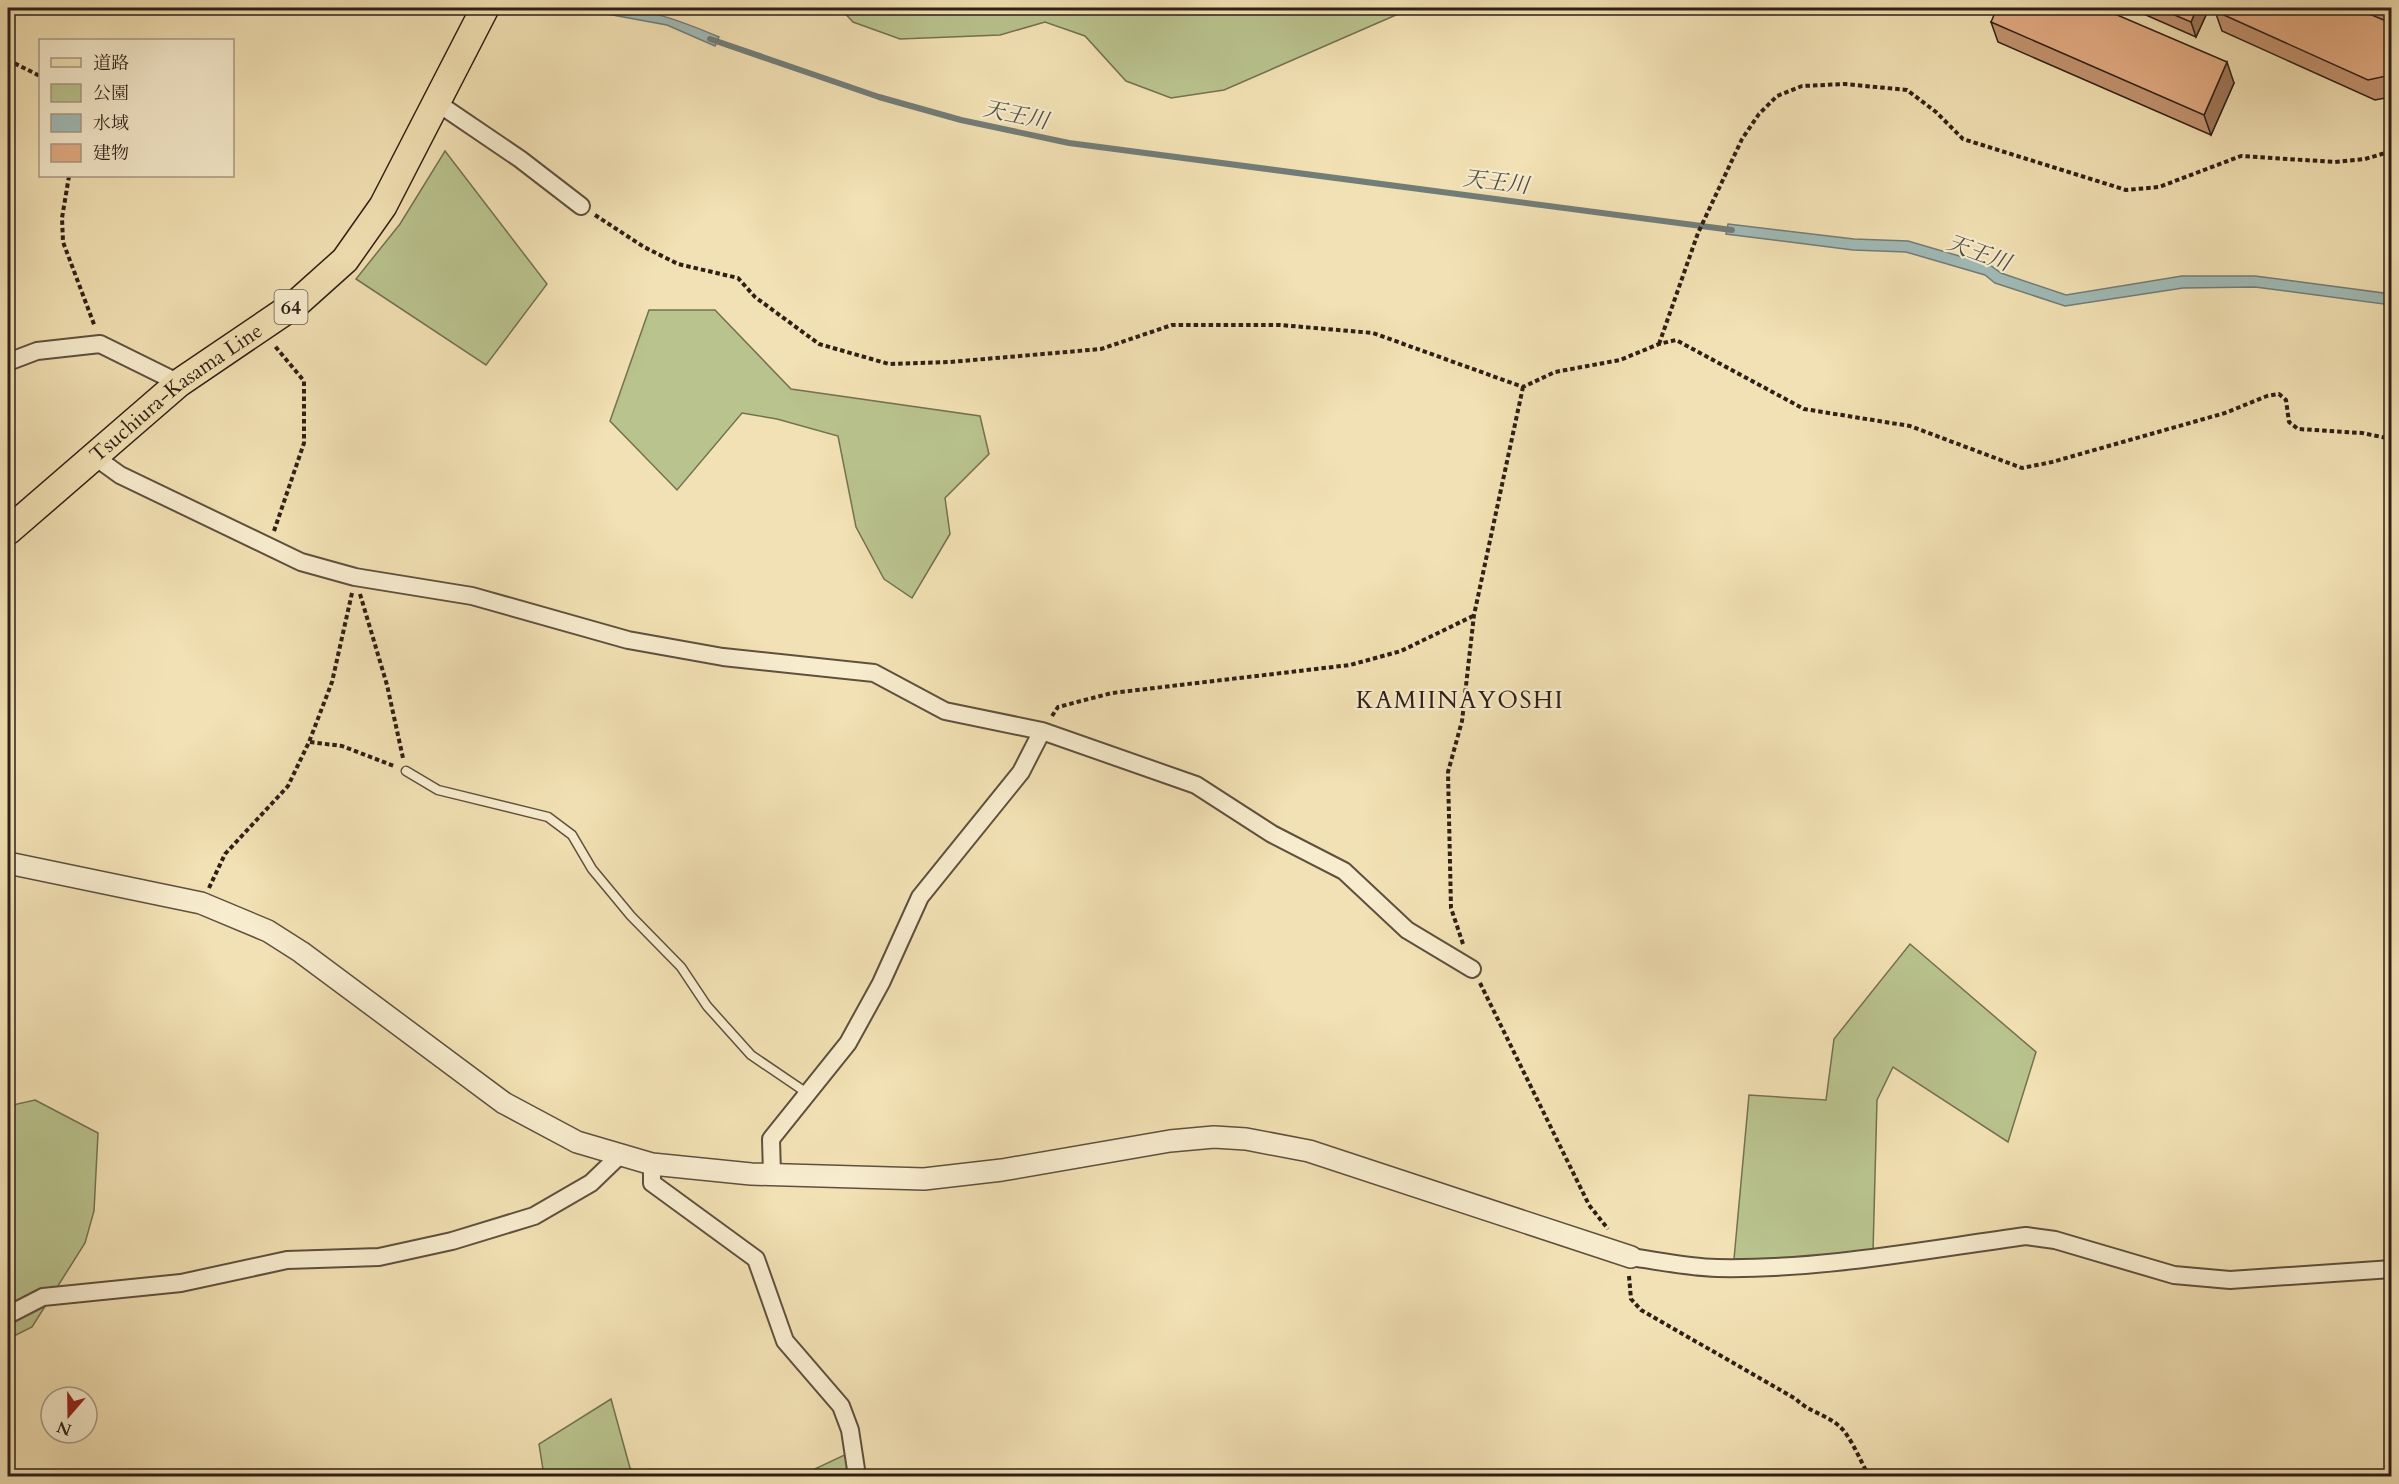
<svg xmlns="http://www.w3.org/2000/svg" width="2399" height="1484" viewBox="0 0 2399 1484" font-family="Cardo,'Noto Serif JP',serif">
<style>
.green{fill:#b9c38e;stroke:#747152;stroke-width:1.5}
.water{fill:#a0bbb8;stroke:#727d78;stroke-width:1.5}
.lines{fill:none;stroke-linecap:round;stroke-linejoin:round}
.stream{stroke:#727d78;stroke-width:6}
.service-casing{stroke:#5f503e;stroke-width:11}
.minor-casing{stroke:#5f503e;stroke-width:20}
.tertiary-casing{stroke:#5f503e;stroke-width:24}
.primary-casing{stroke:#2e1f17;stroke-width:30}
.path{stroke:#2e1f17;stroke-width:4;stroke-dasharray:4.5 3;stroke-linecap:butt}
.service{stroke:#f7ecce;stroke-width:8}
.minor{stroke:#f7ecce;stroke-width:16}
.tertiary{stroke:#f7ecce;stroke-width:21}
.primary{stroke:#f2e1b4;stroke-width:27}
.wall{fill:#c49472;stroke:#2e1f17;stroke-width:1.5}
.shaded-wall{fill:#a0785c;stroke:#2e1f17;stroke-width:1.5}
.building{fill:#e4ac84;stroke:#2e1f17;stroke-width:1.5}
.labels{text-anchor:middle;stroke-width:4.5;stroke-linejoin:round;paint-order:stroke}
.shield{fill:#f7ecce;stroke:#6a5c4e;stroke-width:1.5}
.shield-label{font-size:20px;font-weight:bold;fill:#2e1f17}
.street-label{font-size:21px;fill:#2e1f17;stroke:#f7ecce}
.water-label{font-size:22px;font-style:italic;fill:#504e47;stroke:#f7ecce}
.quarter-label{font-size:24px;letter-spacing:1.5px;fill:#2e1f17;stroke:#f7ecce}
</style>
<rect width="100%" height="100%" fill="#f2e1b4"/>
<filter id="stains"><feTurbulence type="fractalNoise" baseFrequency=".00333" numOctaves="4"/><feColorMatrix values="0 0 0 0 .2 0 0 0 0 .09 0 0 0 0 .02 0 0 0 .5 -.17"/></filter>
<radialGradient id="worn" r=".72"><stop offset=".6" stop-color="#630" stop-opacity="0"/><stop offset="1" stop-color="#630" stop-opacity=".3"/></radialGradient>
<path class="green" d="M840,8H1412L1224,90L1171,98L1126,81L1085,36L1045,22L1000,35L900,39L853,22Z
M445,151L547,284L486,365L356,279L400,224Z
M649,310H715L791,389L980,416L989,454L945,498L950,534L912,598L884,579L856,527L838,436L777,419L742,413L677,490L610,421Z
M1910,944L2036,1052L2008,1142L1893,1067L1877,1100L1873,1252L1813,1259H1734L1749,1095L1826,1100L1834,1039Z
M35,1100L98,1133L94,1211L85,1243L32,1327L8,1339V1106Z
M611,1399L630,1468L639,1476H544L539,1444Z
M855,1450L861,1476H802L804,1474Z"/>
<path class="water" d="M592,8C643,7 672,17 719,37L715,46L667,25L607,14Z
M1728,224L1854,239L1908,241L1990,265L2001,273L2066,295L2182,276H2255L2391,294V305L2255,287L2183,288L2065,306L1995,283L1985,275L1906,252L1853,250L1726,234Z"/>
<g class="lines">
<path class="stream" d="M710,39L879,97L961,120L1069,143L1732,230"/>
<g class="service-casing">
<path id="service" d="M406,771L438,790L548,817L572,835L592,869L631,916L681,967L707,1006L751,1055L807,1093"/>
</g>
<g class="minor-casing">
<path id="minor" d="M436,102L520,159L581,206
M8,362L37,351L100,344L179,383
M95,457L120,475L301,562L355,577L472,596L628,640L723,657L874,673L945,711L1042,731L1196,785L1272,834L1344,871L1407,930L1472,969
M652,1164V1183L756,1259L785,1341L841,1406L850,1430L857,1476
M772,1174L771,1139L848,1043L881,983L920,897L1021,772L1042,731
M1631,1257C1659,1261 1688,1267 1717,1268C1821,1270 1923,1250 2026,1236L2055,1240L2174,1275L2230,1280L2392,1269
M8,1315L43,1297L181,1283L287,1260L379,1257L452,1241L534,1216L591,1183L619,1156"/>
</g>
<g class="tertiary-casing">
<path id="tertiary" d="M8,863L201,903L268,931L301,952L504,1103L577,1142L652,1164L751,1174L924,1179L1002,1170L1170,1141L1214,1137L1246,1139L1309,1151L1631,1257"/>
</g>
<g class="primary-casing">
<g id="primary">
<path id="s1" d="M8,531L179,383L297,303L345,260L383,206L485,8"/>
</g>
</g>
<path class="path" d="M8,60L40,76
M69,176L62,218L63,242L95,327
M595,215L644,247L678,264L738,278L755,297L819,344L889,364L950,362L1101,349L1172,325H1280L1373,333L1523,387L1555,372L1620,360L1659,344L1676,340L1804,409L1910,426L2022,468L2052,462L2225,413L2267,396L2279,394L2286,400L2289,422L2298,429L2362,433L2392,439
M1659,344L1698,233L1742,139L1759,114L1777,96L1802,86L1845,84L1907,90L1936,112L1963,139L2126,190L2159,187L2241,156L2335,162L2365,159L2392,151
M274,531L304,443V381L274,345
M360,594L387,685L403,758
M1052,716L1058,707L1112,693L1350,665L1401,651L1473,616
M310,742L342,746L394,766
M209,888L225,854L288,786L309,742L332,682L352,593
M1463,944L1451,908L1448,772L1462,721L1474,615L1523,387
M1480,983L1589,1205L1608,1229
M1629,1276L1631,1299L1641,1310L1796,1399C1809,1413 1831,1415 1844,1431C1854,1444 1861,1462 1869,1476"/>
<use href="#service" class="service"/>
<use href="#minor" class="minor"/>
<use href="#tertiary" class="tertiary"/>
<use href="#primary" class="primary"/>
</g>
<path class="wall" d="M2130,8H2203L2206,15L2196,37Z
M2216,8H2391V97L2375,100L2222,31L2215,11Z
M1991,22L2234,83L2211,135L1998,42Z"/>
<path class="shaded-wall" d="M2197,8H2203L2206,15L2196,37L2191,22Z
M2227,62L2234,83L2211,135L2204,115Z"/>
<path class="building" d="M1997,8H2101L2227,62L2204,115L1991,22Z
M2158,8H2197L2191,22Z
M2216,8H2355L2391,23V75L2368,80L2215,11Z
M2374,8H2391V15Z"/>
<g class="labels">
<rect class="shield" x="274.5" y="290" width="33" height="34" rx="4.5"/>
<g class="shield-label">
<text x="291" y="314">64</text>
</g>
<g class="street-label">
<text dy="7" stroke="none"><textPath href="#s1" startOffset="218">Tsuchiura-Kasama Line</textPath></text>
</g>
<g class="water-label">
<text transform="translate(1016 114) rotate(12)" y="8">天王川</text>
<text transform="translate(1496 181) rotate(7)" y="8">天王川</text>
<text transform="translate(1979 252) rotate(20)" y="8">天王川</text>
</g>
<g class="quarter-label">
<text x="1460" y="708">KAMIINAYOSHI</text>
</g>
</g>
<rect width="2399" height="1484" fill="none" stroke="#f2e1b4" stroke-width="30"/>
<rect x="9" y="9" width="2381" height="1466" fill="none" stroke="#2e1f17" stroke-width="3"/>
<rect x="15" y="15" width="2369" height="1454" fill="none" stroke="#2e1f17" stroke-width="1.5"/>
<rect x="39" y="39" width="195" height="138" fill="#f7ecce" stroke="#a79a85" stroke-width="1.5"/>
<rect x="51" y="58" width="30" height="9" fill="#f2e1b4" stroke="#a79a85" stroke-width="1.5"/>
<text x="93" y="69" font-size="18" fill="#2e1f17">道路</text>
<rect x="51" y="84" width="30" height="18" fill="#b9c38e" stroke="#a79a85" stroke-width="1.5"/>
<text x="93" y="99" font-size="18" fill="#2e1f17">公園</text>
<rect x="51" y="114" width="30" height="18" fill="#a0bbb8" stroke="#a79a85" stroke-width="1.5"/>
<text x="93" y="129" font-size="18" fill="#2e1f17">水域</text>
<rect x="51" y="144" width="30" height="18" fill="#e4ac84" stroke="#a79a85" stroke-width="1.5"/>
<text x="93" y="159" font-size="18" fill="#2e1f17">建物</text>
<g transform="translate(69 1415) rotate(200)"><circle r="28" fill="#f7ecce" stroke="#a79a85" stroke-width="1.5"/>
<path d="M0-4.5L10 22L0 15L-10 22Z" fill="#8f2418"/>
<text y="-9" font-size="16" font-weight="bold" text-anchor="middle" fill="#2e1f17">N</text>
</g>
<rect width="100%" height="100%" filter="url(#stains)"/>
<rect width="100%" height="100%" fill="url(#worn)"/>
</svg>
